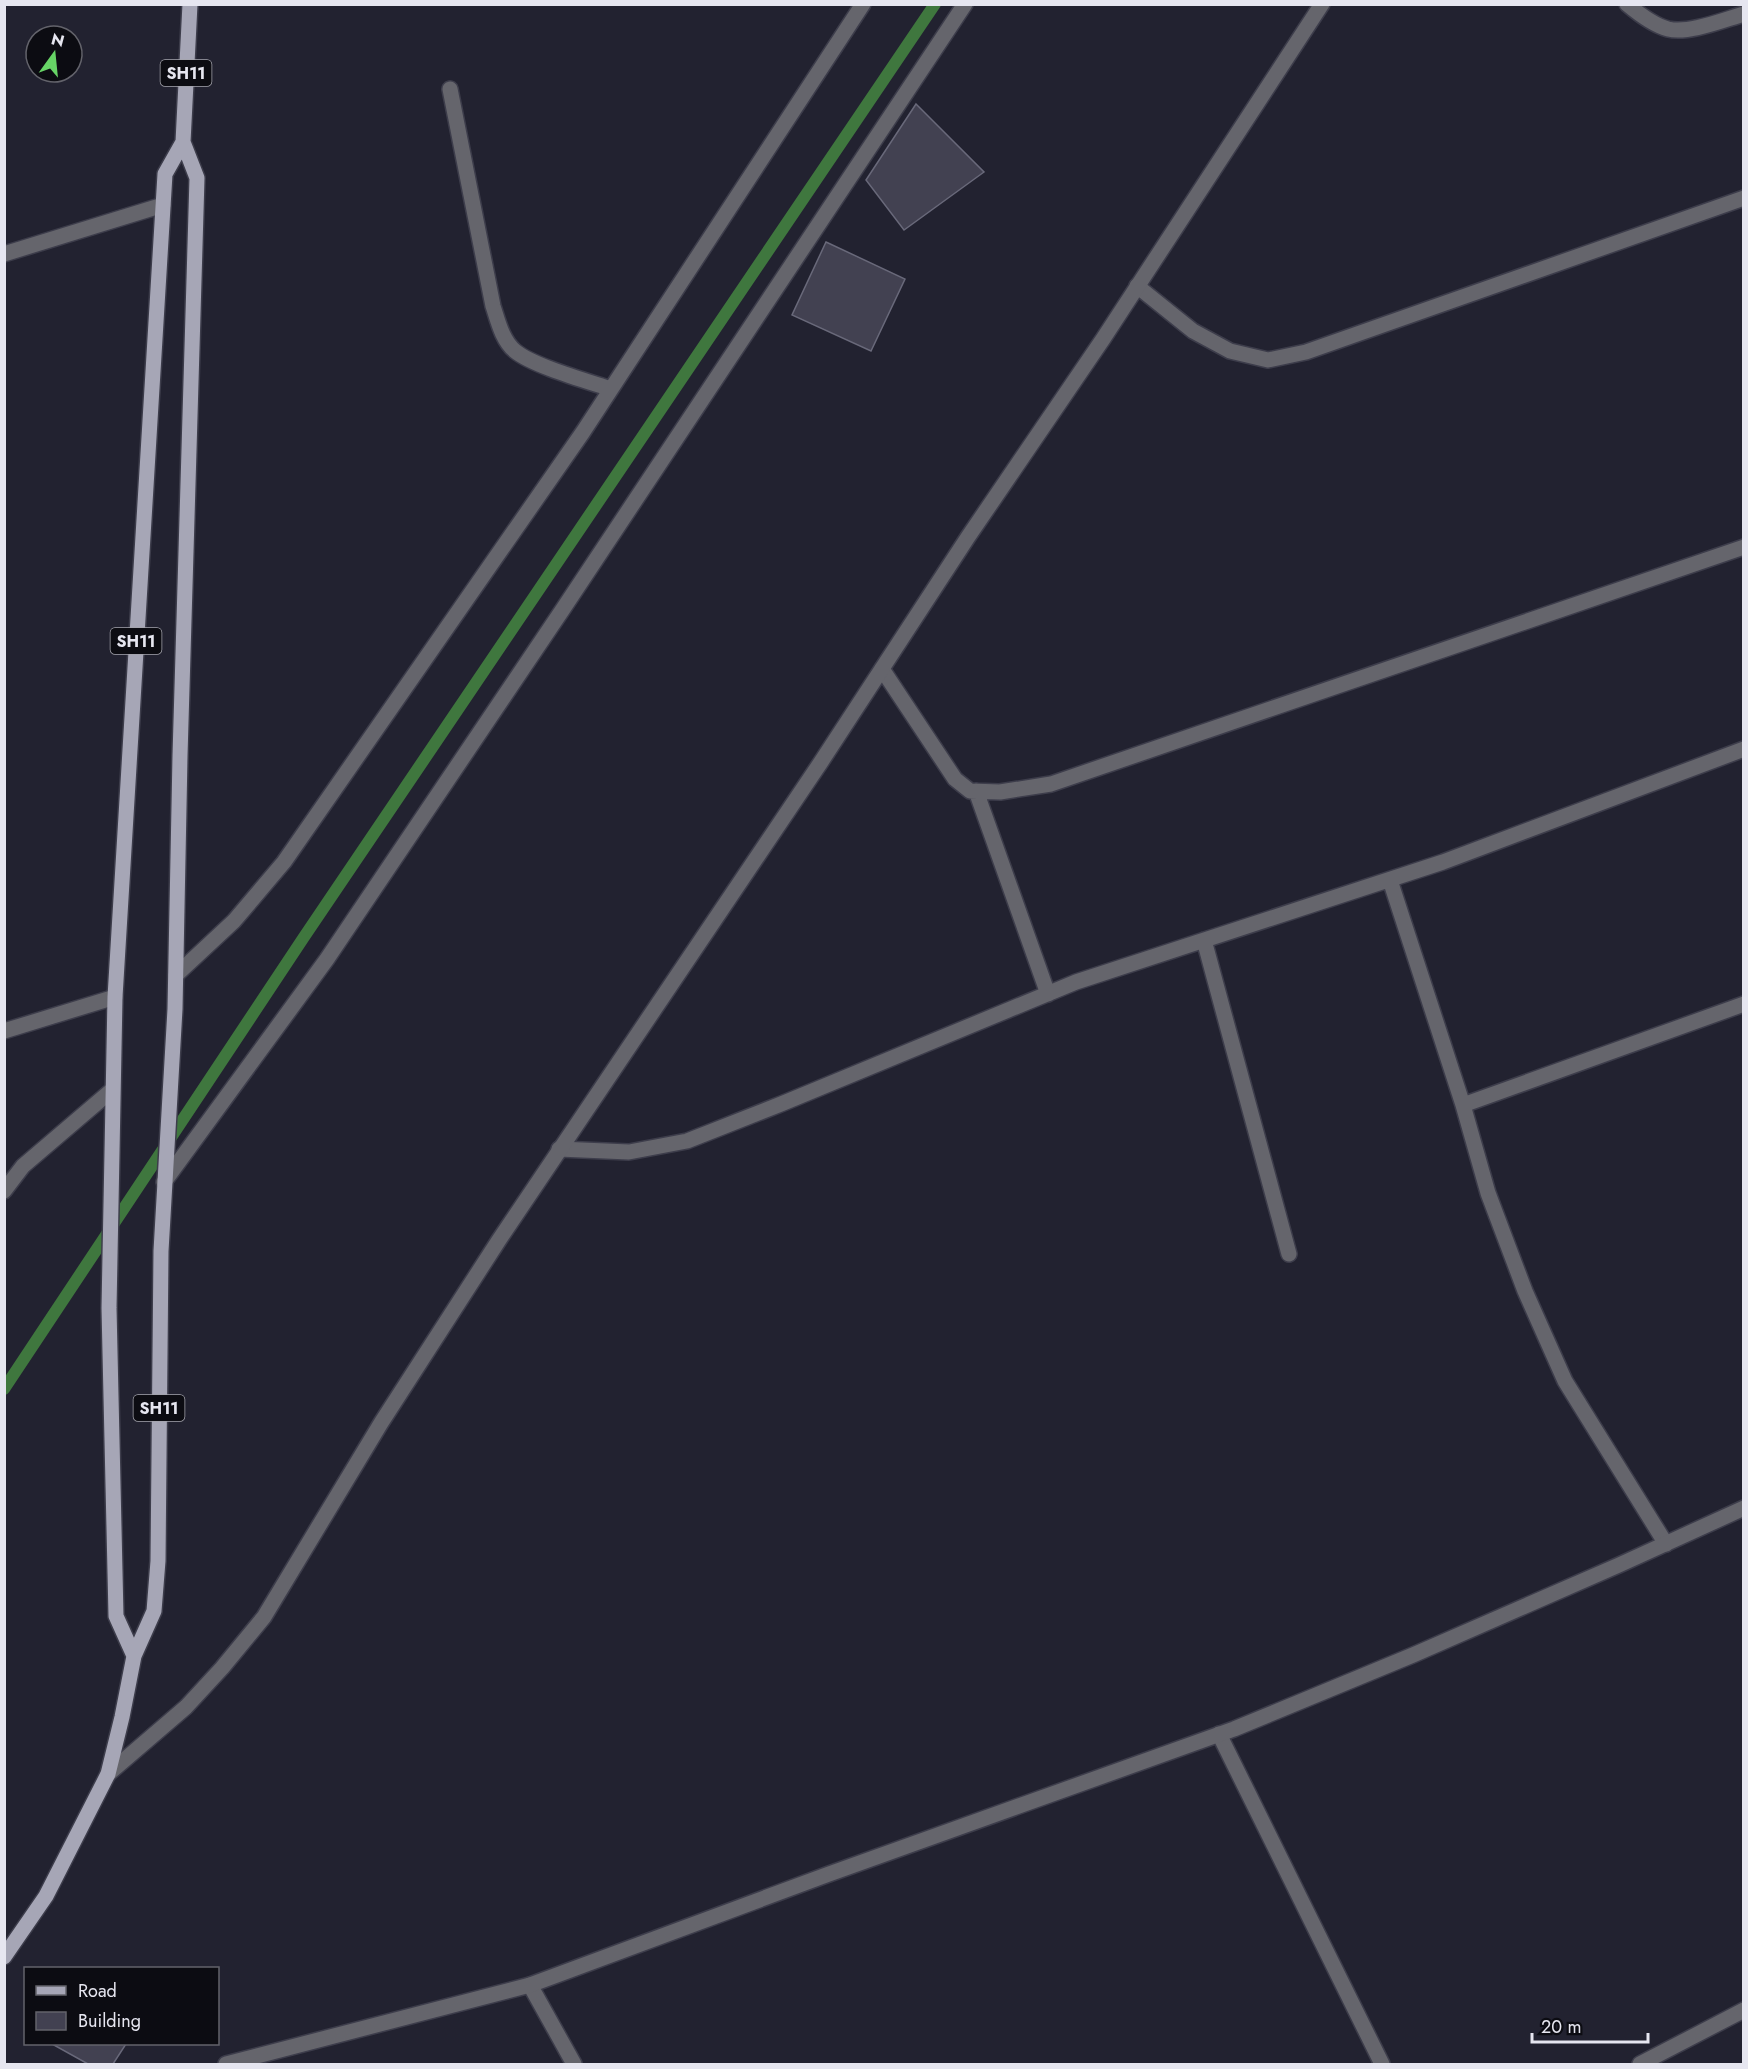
<svg xmlns="http://www.w3.org/2000/svg" width="1748" height="2069" viewBox="0 0 1748 2069" font-family="Jost,sans-serif">
<style>
.lines{fill:none;stroke-linecap:round;stroke-linejoin:round}
.stream{stroke:#3f773e;stroke-width:12}
.building{fill:#424151;stroke:#69697a;stroke-width:1.5}
.service-casing{stroke:#3d3d4b;stroke-width:18}
.minor-casing{stroke:#3d3d4b;stroke-width:18}
.tertiary-casing{stroke:#3d3d4b;stroke-width:18}
.primary-casing{stroke:#3d3d4b;stroke-width:18}
.service{stroke:#65656c;stroke-width:15}
.minor{stroke:#65656c;stroke-width:15}
.tertiary{stroke:#65656c;stroke-width:15}
.primary{stroke:#a6a6b6;stroke-width:15}
.labels{text-anchor:middle;stroke-width:4.5;stroke-linejoin:round;paint-order:stroke}
.shield{fill:#0c0c12;stroke:#a5a5ad;stroke-width:1.5}
.shield-label{font-size:16px;font-weight:bold;fill:#e6e6f0}
</style>
<rect width="100%" height="100%" fill="#222230"/>
<g class="lines">
<path class="stream" d="M4,1389L304,937L935,4"/>
</g>
<path class="building" d="M916,104L984,172L904,230L866,180Z
M826,242L905,279L871,351L792,315Z
M52,2044H126L113,2064H88Z"/>
<g class="lines">
<g class="service-casing">
<path id="service" d="M4,254L163,205
M4,1031L115,997"/>
</g>
<g class="minor-casing">
<path id="minor" d="M1627,4C1639,14 1653,25 1668,29C1689,34 1723,20 1744,14
M450,89L493,306C498,321 502,340 515,351C533,366 587,381 611,389
M1137,286L1193,331L1230,351L1268,360L1306,352L1744,198
M882,669L955,779L970,791L1000,792L1051,784L1744,547
M976,791L1048,994
M1390,880L1463,1105L1488,1193L1525,1291L1565,1381L1666,1544
M1204,940L1289,1254
M176,975L234,921L284,862L583,432L863,4
M1463,1105L1744,1004
M559,1149L629,1152L687,1141L781,1104L1076,982L1443,862L1744,749
M164,1182L327,959L563,609L965,4
M4,1191L23,1166L112,1090
M1219,1734L1382,2064
M530,1985L574,2064
M1640,2064L1744,2010"/>
</g>
<g class="tertiary-casing">
<path id="tertiary" d="M108,1774L186,1707L222,1668L264,1617L381,1423L499,1240L821,762L968,537L1103,339L1322,4
M226,2064L530,1985L829,1874L1234,1729L1413,1655L1619,1565L1744,1508"/>
</g>
<g class="primary-casing">
<path id="primary" d="M134,1656L116,1616L109,1308L115,997L165,174L183,142
M4,1957L46,1896L108,1774L122,1717L134,1656L154,1611L158,1561L161,1251L175,1009L180,756L197,178L183,142L190,4"/>
</g>
<use href="#service" class="service"/>
<use href="#minor" class="minor"/>
<use href="#tertiary" class="tertiary"/>
<use href="#primary" class="primary"/>
</g>
<g class="labels">
<g class="shield">
<rect x="160.5" y="60" width="51" height="26" rx="4.5"/>
<rect x="110.5" y="628" width="51" height="26" rx="4.5"/>
<rect x="133.5" y="1395" width="51" height="26" rx="4.5"/>
</g>
<g class="shield-label">
<text x="186" y="79">SH11</text>
<text x="136" y="647">SH11</text>
<text x="159" y="1414">SH11</text>
</g>
</g>
<rect width="1748" height="2069" fill="none" stroke="#e6e6f0" stroke-width="12"/>
<rect x="24" y="1967" width="195" height="78" fill="#0c0c12" stroke="#63636b" stroke-width="1.5"/>
<rect x="36" y="1986" width="30" height="9" fill="#a6a6b6" stroke="#63636b" stroke-width="1.5"/>
<text x="78" y="1997" font-size="18" fill="#e6e6f0">Road</text>
<rect x="36" y="2012" width="30" height="18" fill="#424151" stroke="#63636b" stroke-width="1.5"/>
<text x="78" y="2027" font-size="18" fill="#e6e6f0">Building</text>
<g transform="translate(54 54) rotate(15)"><circle r="28" fill="#0c0c12" stroke="#63636b" stroke-width="1.5"/>
<path d="M0-4.5L10 22L0 15L-10 22Z" fill="#67d466"/>
<text y="-9" font-size="16" font-weight="bold" text-anchor="middle" fill="#e6e6f0">N</text>
</g>
<path d="M1532 2033v9h116v-9" fill="none" stroke="#e6e6f0" stroke-width="3"/>
<text x="1541" y="2033" font-size="18" fill="#e6e6f0" stroke="#0c0c12" stroke-width="4.5" paint-order="stroke">20 m</text>
</svg>
